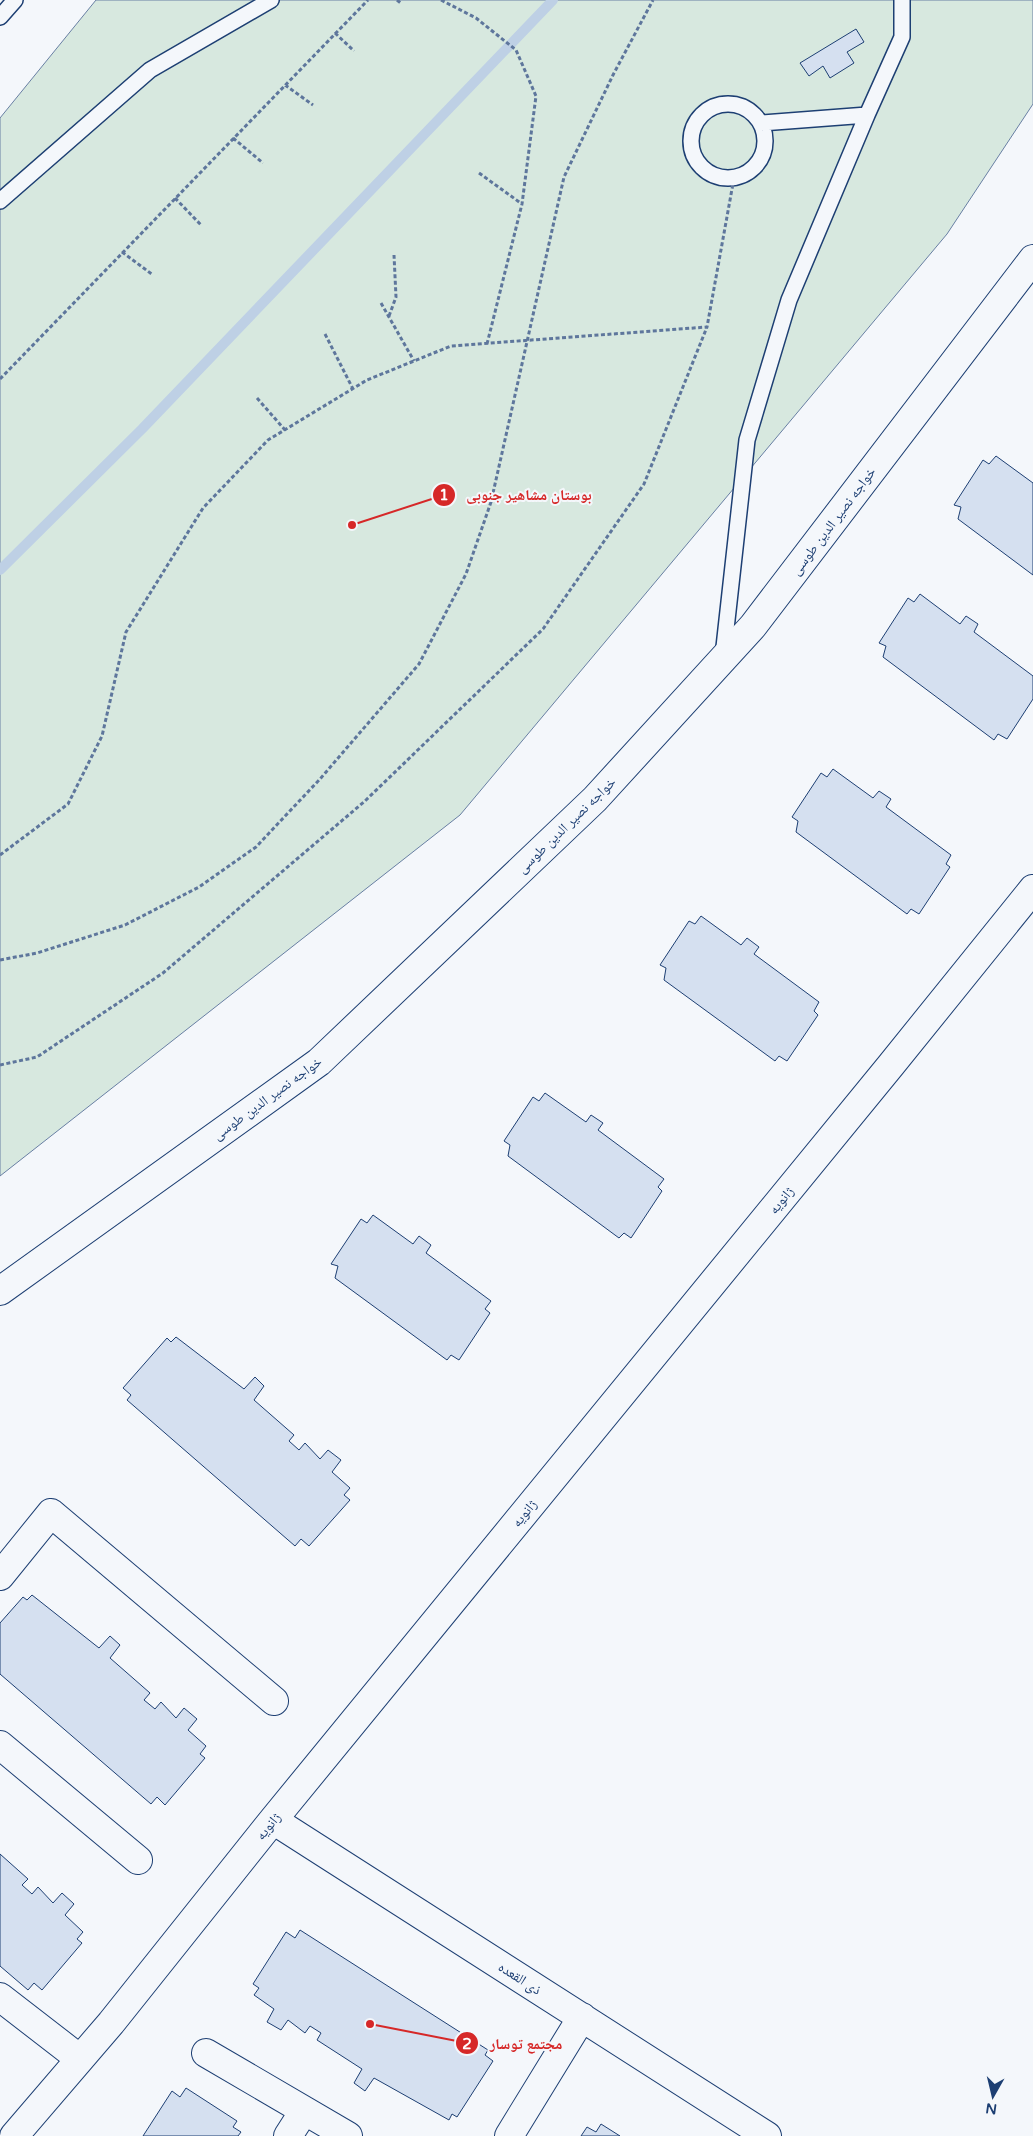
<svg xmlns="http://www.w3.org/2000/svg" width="1033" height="2136" viewBox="0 0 1033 2136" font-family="'Varela Round','Noto Naskh Arabic',sans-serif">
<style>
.green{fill:#d7e8df;stroke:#687fa3}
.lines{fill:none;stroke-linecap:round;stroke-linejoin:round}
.stream{stroke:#bed0e5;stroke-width:10}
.building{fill:#d5e0f0;stroke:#1d3f73}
.service-casing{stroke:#1d3f73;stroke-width:18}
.minor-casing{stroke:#1d3f73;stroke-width:30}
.tertiary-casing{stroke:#1d3f73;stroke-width:30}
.path{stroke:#5e769c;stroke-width:3;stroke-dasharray:4 2.5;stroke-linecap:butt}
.service{stroke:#f4f7fb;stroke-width:15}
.minor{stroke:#f4f7fb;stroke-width:28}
.tertiary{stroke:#f4f7fb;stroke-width:28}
.labels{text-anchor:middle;stroke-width:4;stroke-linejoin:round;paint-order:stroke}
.street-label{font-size:14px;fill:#1d3f73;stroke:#f4f7fb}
.leader{fill:none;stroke:#d62828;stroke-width:2}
.callout-dot{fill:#d62828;stroke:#f4f7fb;stroke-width:2}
.mark-label{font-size:15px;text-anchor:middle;font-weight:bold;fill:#fff}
.callout-label{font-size:15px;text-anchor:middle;font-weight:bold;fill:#d62828;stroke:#f4f7fb;stroke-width:4;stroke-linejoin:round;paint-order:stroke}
</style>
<rect width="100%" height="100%" fill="#f4f7fb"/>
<path class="green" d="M96,0H1033V104L947,234L460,815L0,1176V118Z"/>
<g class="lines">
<path class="stream" d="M0,570L142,429L553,0"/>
</g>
<path class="building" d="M856,29L864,42L847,52L854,63L830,78L823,66L809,76L800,63Z
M996,456L1033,483V575L958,519L961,507L954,505L983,460L989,464Z
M920,594L960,624L966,616L978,624L974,632L1033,676V699L1007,739L998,734L994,740L883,657L886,646L879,643L908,598L914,602Z
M833,769L873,798L879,791L891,799L886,807L951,855L946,864L950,867L919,914L911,909L907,914L796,832L798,821L792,817L821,773L827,777Z
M701,916L741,945L747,938L759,947L754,954L819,1002L814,1011L818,1015L787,1061L779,1056L775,1061L664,980L666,968L660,965L689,921L695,924Z
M545,1093L586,1122L591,1115L603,1123L598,1130L664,1179L658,1187L662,1191L631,1238L624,1233L619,1238L508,1156L510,1145L504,1141L533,1097L539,1101Z
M373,1215L413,1244L419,1236L431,1245L426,1253L491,1301L485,1309L490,1313L459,1360L451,1355L447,1360L335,1278L338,1266L331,1264L361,1219L367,1223Z
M176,1337L244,1389L255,1377L264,1386L254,1400L294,1435L289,1441L299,1450L305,1443L320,1459L328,1450L341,1460L332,1472L350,1488L344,1495L350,1500L309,1546L301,1539L295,1546L127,1400L131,1395L123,1388L167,1338L171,1342Z
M32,1595L99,1648L110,1636L120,1645L110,1658L150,1693L144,1700L155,1709L161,1702L176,1718L184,1708L197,1719L188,1730L206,1746L200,1754L205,1758L165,1805L157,1797L151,1804L0,1674V1623L23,1597L27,1600Z
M0,1854L28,1879L22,1885L32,1894L38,1887L53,1903L62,1893L74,1904L65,1915L83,1932L77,1939L82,1943L42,1990L34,1983L28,1990L0,1966Z
M300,1930L488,2050L485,2055L493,2061L457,2117L452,2114L449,2120L374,2078L365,2091L354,2083L362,2069L317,2040L321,2033L310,2026L305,2033L288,2020L281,2030L267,2022L274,2009L254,1995L259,1988L253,1984L286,1932L295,1938Z
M186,2088L237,2121L233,2127L241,2132L238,2136H143L172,2091L180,2097Z
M601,2124L620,2136H581L587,2127L596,2132Z"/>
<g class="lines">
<g class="service-casing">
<path id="service" d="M0,17L15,0
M691 141a37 37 0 1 1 74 0a37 37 0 1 1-74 0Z
M761,123L867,115
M0,201L150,70L271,0
M723,656L747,440L789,300L867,115L902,37V0"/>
</g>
<g class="minor-casing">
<path id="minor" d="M0,1576L51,1513L274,1701
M0,1745L138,1860
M273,1820L767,2136
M0,1997L80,2059
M206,2053L348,2136
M14,2136L111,2023L273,1820L891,1065L1033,889
M288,2136L304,2111
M509,2136L582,2017"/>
</g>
<g class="tertiary-casing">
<path id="tertiary" d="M0,1291L319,1062L595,799L753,626L1033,259"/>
</g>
<path class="path" d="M397,0L402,4
M441,0L476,18L516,50L536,96L522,204L487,344
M335,33L354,51
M285,85L313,105
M233,138L263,163
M479,173L522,204
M175,198L201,225
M122,252L153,275
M381,303L414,361
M389,316L396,297L394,255
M325,334L353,389
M0,379L368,0
M257,398L285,430
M0,855L68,804L102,736L126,632L203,508L268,440L367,380L451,346L707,327L734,178
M0,960L37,953L125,925L199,887L256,847L320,779L419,664L466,574L491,502L564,177L613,75L653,0
M0,1065L37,1057L163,973L365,801L543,629L644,484L707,327"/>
<use href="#service" class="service"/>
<use href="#minor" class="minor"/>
<use href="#tertiary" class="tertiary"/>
</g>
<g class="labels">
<g class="street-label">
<text transform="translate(833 521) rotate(-53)" y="5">خواجه نصیر الدین طوسی</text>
<text transform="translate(566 825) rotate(-44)" y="5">خواجه نصیر الدین طوسی</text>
<text transform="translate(267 1098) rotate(-36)" y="5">خواجه نصیر الدین طوسی</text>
<text transform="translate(781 1200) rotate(-51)" y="5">ژانویه</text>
<text transform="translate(524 1513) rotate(-51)" y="5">ژانویه</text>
<text transform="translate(268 1826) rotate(-51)" y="5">ژانویه</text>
<text transform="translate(520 1978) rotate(33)" y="5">ذی القعده</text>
</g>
</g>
<path class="leader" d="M352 525L444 495M370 2024L467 2043"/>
<g class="callout-dot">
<circle cx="352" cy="525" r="5"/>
<circle cx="370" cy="2024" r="5"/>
<circle cx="444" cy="495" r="12"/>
<circle cx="467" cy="2043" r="12"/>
</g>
<g class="mark-label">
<text x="444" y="500">1</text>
<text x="467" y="2049">2</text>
</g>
<g class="callout-label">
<text x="529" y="500">بوستان مشاهیر جنوبی</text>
<text x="526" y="2049">مجتمع توسار</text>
</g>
<g transform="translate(993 2096) rotate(188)" stroke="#f4f7fb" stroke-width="4" paint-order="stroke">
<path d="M0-4L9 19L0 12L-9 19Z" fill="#1d3f73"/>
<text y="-8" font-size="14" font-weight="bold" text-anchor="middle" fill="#1d3f73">N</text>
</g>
</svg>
